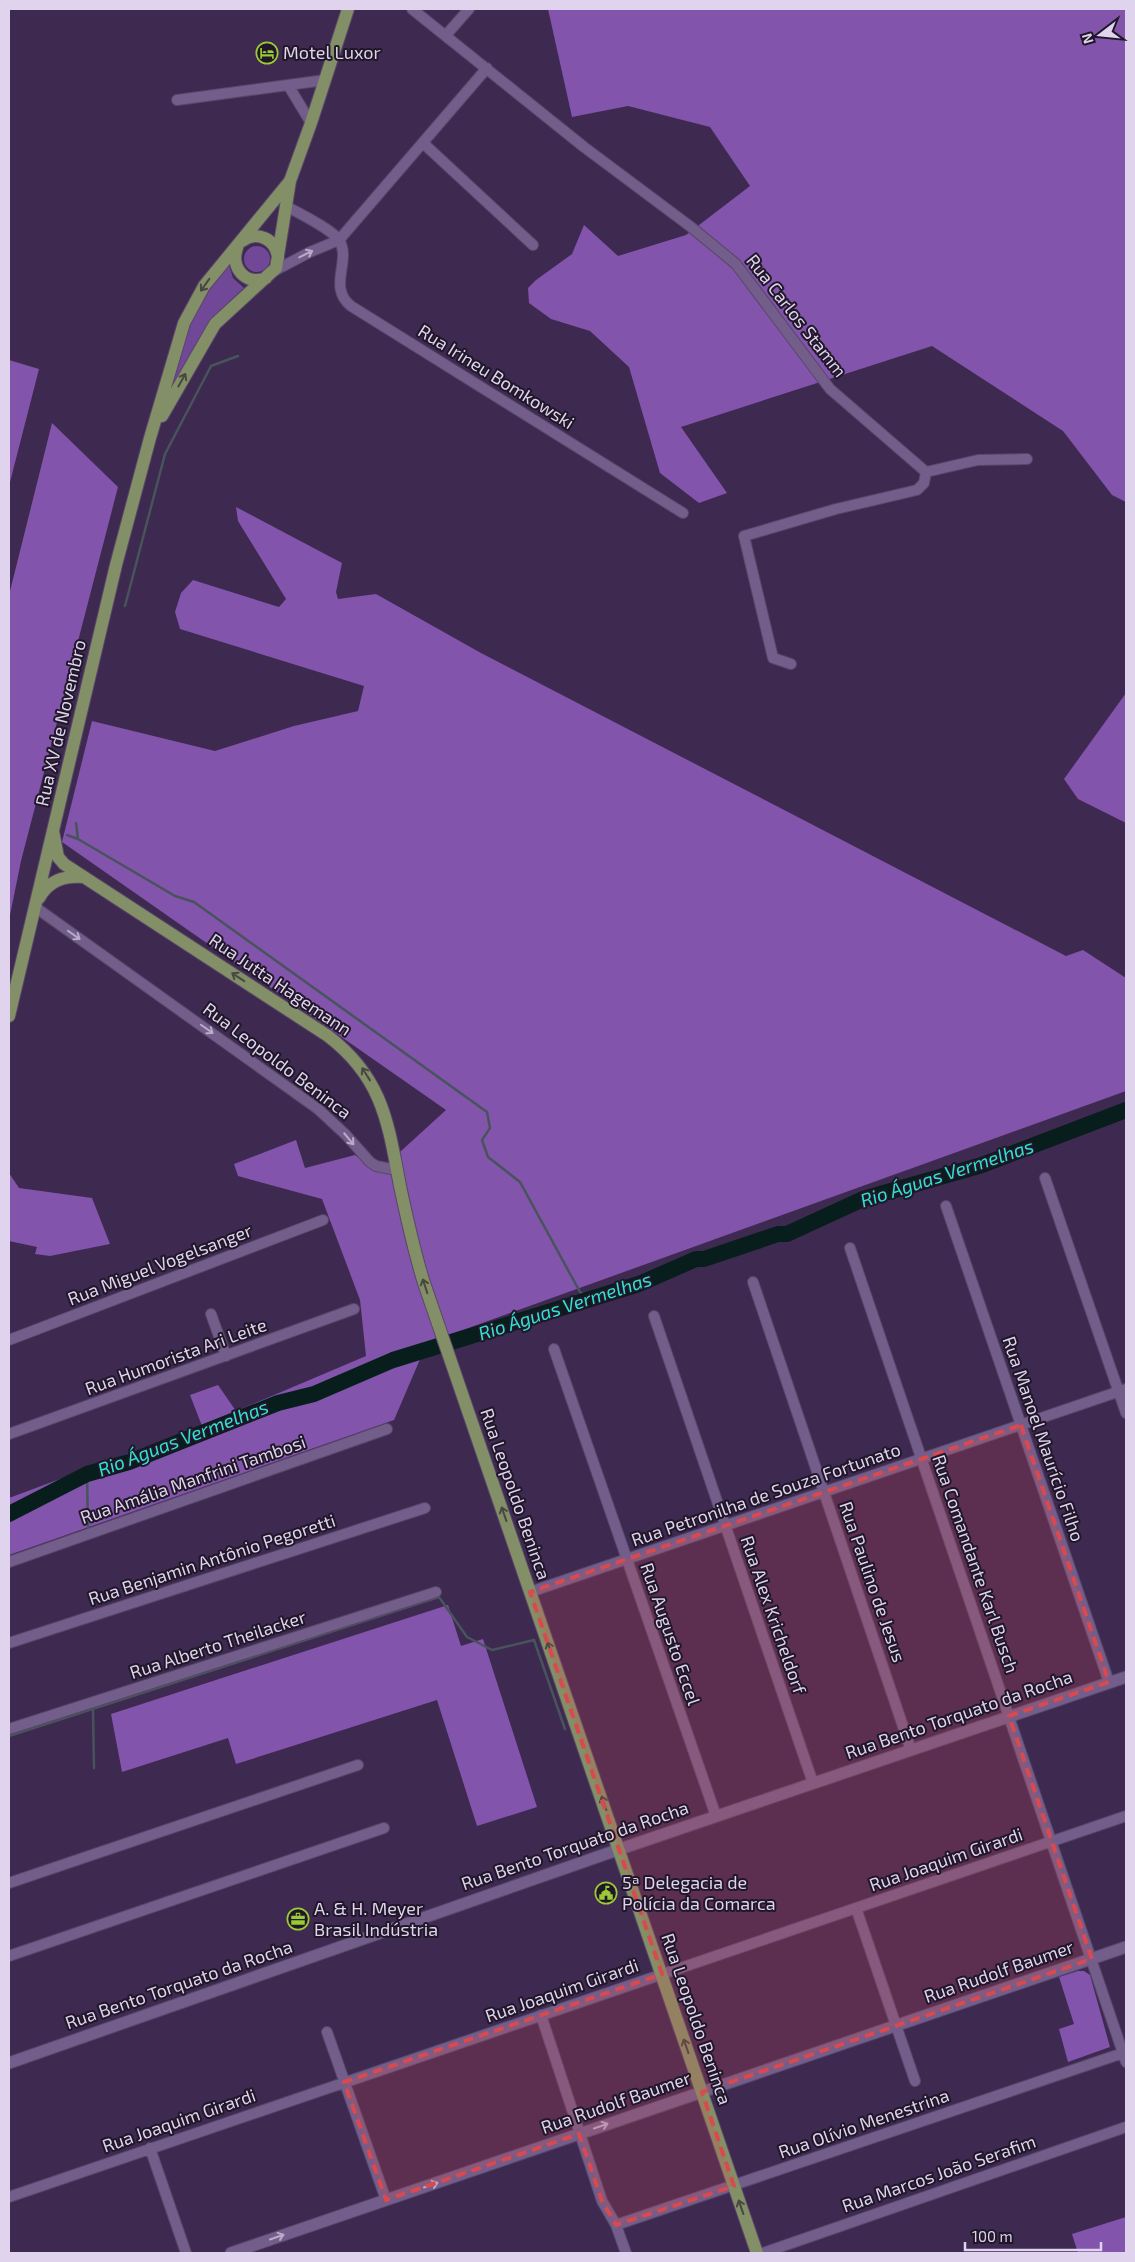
<svg xmlns="http://www.w3.org/2000/svg" width="1135" height="2262" viewBox="0 0 1135 2262" font-family="'Exo 2',sans-serif">
<style>
.green{fill:#714798}
.forest{fill:#8254ac}
.lines{fill:none;stroke-linecap:round;stroke-linejoin:round}
.stream{stroke:#48545b;stroke-width:2.5}
.river{stroke:#081e1c;stroke-width:16}
.minor-casing{stroke:#584769;stroke-width:12}
.tertiary-casing{stroke:#584769;stroke-width:13}
.primary-casing{stroke:#584769;stroke-width:14}
.minor{stroke:#735d8a;stroke-width:10}
.tertiary{stroke:#735d8a;stroke-width:11}
.primary{stroke:#838f66;stroke-width:12}
.oneway{stroke:#b9aaca}
.oneway2{stroke:#484741}
.marked{fill:#d84a4f;fill-opacity:0.2;stroke:#d84a4f;stroke-width:4;stroke-dasharray:10 6;stroke-linejoin:round}
.labels{text-anchor:middle;stroke-width:4;stroke-linejoin:round;paint-order:stroke}
.poi-label{font-size:18px;fill:#dfd3ed;stroke:#201729;text-anchor:start}
.street-label{font-size:18px;fill:#dfd3ed;stroke:#201729}
.water-label{font-size:19px;font-style:italic;fill:#31e1d2;stroke:#201729}
</style>
<rect width="100%" height="100%" fill="#3e2951"/>
<path class="green" d="M244 259a13 13 0 1 1 26 0a13 13 0 1 1-26 0Z
M229,265L233,278L244,288C212,316 194,348 175,385H173L172,382L186,333L205,293Z"/>
<path class="forest" d="M548,9H1126V502L1112,495L1063,431L932,346L681,427L727,493L699,503L660,473L629,367L590,331L551,319L529,303L528,288L536,280L572,254L584,225L618,256L686,235L750,186L710,127L628,106L572,117Z
M9,360L39,369L9,486Z
M52,423L118,487L21,861L9,920V595Z
M236,507L342,563L336,592L338,599L376,594L481,653L1066,956L1083,950L1126,978V1091L427,1343L394,1420L9,1555V1498L202,1426L190,1395L218,1385L236,1411L366,1356L360,1300L322,1199L238,1176L234,1164L296,1140L305,1168L355,1155L378,1172L446,1110L62,842L92,721L215,751L294,726L358,711L364,686L180,629L175,612L181,593L193,580L279,607L286,599L238,521Z
M1126,693V823L1078,799L1064,779Z
M9,1173L19,1188L92,1198L110,1244L50,1256L35,1254L37,1247L9,1241Z
M448,1605L461,1646L483,1639L537,1807L477,1826L437,1700L236,1764L228,1738L122,1772L111,1714Z
M1078,1971H1084L1090,1975L1110,2047L1068,2062L1059,2029L1074,2024L1059,1977Z
M1126,2217V2253H1078L1072,2234Z"/>
<g class="lines">
<path class="stream" d="M125,606L165,454L211,366L238,356
M76,823L78,839
M67,835L78,839L175,896L194,902L487,1112L490,1128L482,1140L488,1157L520,1182L580,1292L589,1299
M87,1474L88,1528
M93,1709L94,1768
M9,1736L439,1597L467,1637L492,1650L534,1640L565,1729"/>
<path class="river" d="M9,1514L87,1474L129,1462L278,1403L314,1394L393,1360L639,1284L696,1259H704L778,1234H787L863,1199L982,1165L1126,1110"/>
<g class="minor-casing">
<path id="minor" d="M412,9L584,147L691,227L736,264L830,389L926,472L924,483L917,490L836,509L744,536L773,658L791,664
M446,35L469,9
M288,85L311,123
M177,100L325,80
M423,143L533,245
M286,206C300,214 330,228 339,240C352,260 327,287 351,306L683,513
M274,271L310,252L339,240L487,68
M926,472L978,460L1027,459
M35,907L318,1109L346,1135L370,1162L376,1166L397,1170
M1045,1178L1126,1413
M946,1206L1109,1682
M850,1248L1126,2062
M753,1282L911,1750
M211,1314L226,1356
M654,1316L813,1783
M9,1340L323,1220
M554,1349L716,1816
M9,1434L354,1309
M9,1562L387,1429
M530,1592L1126,1389
M9,1643L425,1508
M9,1729L436,1592
M9,1883L358,1765
M856,1908L915,2081
M9,1956L384,1828
M541,2015L602,2201L616,2225L626,2253
M327,2032L386,2200
M150,2148L186,2253
M9,2197L1126,1816
M616,2225L1123,2053
M763,2253L1126,2127"/>
</g>
<g class="tertiary-casing">
<path id="tertiary" d="M9,2063L620,1849L1126,1677
M231,2253L1126,1947"/>
</g>
<g class="primary-casing">
<path id="primary" d="M242,241C257,230 276,239 278,258
M237,248C230,268 246,286 266,278
M162,416L215,324L276,268L290,181L311,123L348,9
M53,831L58,857L64,864L328,1036C383,1078 388,1123 400,1186C407,1219 414,1251 424,1283L757,2253
M39,898C49,880 64,876 83,877
M9,1016L116,565L150,438L184,323L204,286L290,181"/>
</g>
<use href="#minor" class="minor"/>
<use href="#tertiary" class="tertiary"/>
<use href="#primary" class="primary"/>
</g>
<defs><path id="oneway-shaft" d="M-6 0H5M1.5-3L5.5 0L1.5 3" fill="none" stroke-width="1.6" stroke-linecap="round" stroke-linejoin="round" transform="scale(1.25)"/></defs>
<g class="oneway">
<use href="#oneway-shaft" transform="translate(306 254) rotate(-26)"/>
<use href="#oneway-shaft" transform="translate(74 935) rotate(35)"/>
<use href="#oneway-shaft" transform="translate(207 1029) rotate(35)"/>
<use href="#oneway-shaft" transform="translate(349 1139) rotate(50)"/>
<use href="#oneway-shaft" transform="translate(601 2126) rotate(-19)"/>
<use href="#oneway-shaft" transform="translate(431 2185) rotate(-19)"/>
<use href="#oneway-shaft" transform="translate(277 2237) rotate(-19)"/>
</g>
<g class="oneway2">
<use href="#oneway-shaft" transform="translate(205 285) rotate(125)"/>
<use href="#oneway-shaft" transform="translate(182 380) rotate(-61)"/>
<use href="#oneway-shaft" transform="translate(238 977) rotate(-147)"/>
<use href="#oneway-shaft" transform="translate(366 1074) rotate(-122)"/>
<use href="#oneway-shaft" transform="translate(425 1286) rotate(-108)"/>
<use href="#oneway-shaft" transform="translate(504 1514) rotate(-109)"/>
<use href="#oneway-shaft" transform="translate(550 1649) rotate(-109)"/>
<use href="#oneway-shaft" transform="translate(604 1803) rotate(-109)"/>
<use href="#oneway-shaft" transform="translate(686 2046) rotate(-109)"/>
<use href="#oneway-shaft" transform="translate(741 2207) rotate(-109)"/>
</g>
<path class="marked" d="M1021,1425L1109,1682L1009,1716L1092,1959L702,2092L734,2186L616,2225L602,2201L579,2134L386,2200L344,2082L662,1974L530,1592Z"/>
<defs>
<g id="hotel-ring" transform="scale(1.125)"><circle r="9.5" fill="#201729" stroke="#9acb34" stroke-width="1.5"/><path d="M-6-4.5h1.5V1H6V5H4.5V3h-9V5H-6ZM-4 0a1.8 1.8 0 1 1 3.6 0ZM.5 0V-2.5h3Q6-2.5 6 0Z" fill="#9acb34"/></g>
<g id="civic-ring" transform="scale(1.125)"><circle r="9.5" fill="#201729" stroke="#9acb34" stroke-width="1.5"/><path d="M-.6-6.5H3V-4.5H.6V-3L4-1V1h2V6H-6V1h2V-1L-.6-3ZM-1.2 2.5V6h2.4V2.5Z" fill="#9acb34"/></g>
<g id="office-ring" transform="scale(1.125)"><circle r="9.5" fill="#201729" stroke="#9acb34" stroke-width="1.5"/><path d="M-6-3h4V-5.5h4V-3h4V5H-6ZM-1-4.5V-3h2v-1.5ZM-6 0V1H6V0Z" fill="#9acb34"/></g>
</defs>
<g fill-rule="evenodd">
<use href="#hotel-ring" x="267" y="53"/>
<use href="#civic-ring" x="606" y="1893"/>
<use href="#office-ring" x="298" y="1919"/>
</g>
<g class="labels">
<g class="poi-label">
<text x="283" y="59">Motel Luxor</text>
<text x="622" y="1889">5ª Delegacia de<tspan x="622" dy="21">Polícia da Comarca</tspan></text>
<text x="314" y="1915">A. &amp; H. Meyer<tspan x="314" dy="21">Brasil Indústria</tspan></text>
</g>
<g class="street-label">
<text transform="translate(796 316) rotate(52)" y="6">Rua Carlos Stamm</text>
<text transform="translate(496 377) rotate(32)" y="6">Rua Irineu Bomkowski</text>
<text transform="translate(61 723) rotate(-77)" y="6">Rua XV de Novembro</text>
<text transform="translate(280 985) rotate(34)" y="6">Rua Jutta Hagemann</text>
<text transform="translate(277 1061) rotate(37)" y="6">Rua Leopoldo Beninca</text>
<text transform="translate(160 1265) rotate(-21)" y="6">Rua Miguel Vogelsanger</text>
<text transform="translate(176 1357) rotate(-20)" y="6">Rua Humorista Ari Leite</text>
<text transform="translate(1043 1439) rotate(71)" y="6">Rua Manoel Maurício Filho</text>
<text transform="translate(193 1480) rotate(-19)" y="6">Rua Amália Manfrini Tambosi</text>
<text transform="translate(515 1494) rotate(71)" y="6">Rua Leopoldo Beninca</text>
<text transform="translate(766 1495) rotate(-19)" y="6">Rua Petronilha de Souza Fortunato</text>
<text transform="translate(212 1560) rotate(-18)" y="6">Rua Benjamin Antônio Pegoretti</text>
<text transform="translate(975 1564) rotate(71)" y="6">Rua Comandante Karl Busch</text>
<text transform="translate(872 1582) rotate(71)" y="6">Rua Paulino de Jesus</text>
<text transform="translate(773 1615) rotate(71)" y="6">Rua Alex Kricheldorf</text>
<text transform="translate(670 1634) rotate(71)" y="6">Rua Augusto Eccel</text>
<text transform="translate(218 1645) rotate(-18)" y="6">Rua Alberto Theilacker</text>
<text transform="translate(959 1715) rotate(-19)" y="6">Rua Bento Torquato da Rocha</text>
<text transform="translate(575 1846) rotate(-19)" y="6">Rua Bento Torquato da Rocha</text>
<text transform="translate(946 1860) rotate(-19)" y="6">Rua Joaquim Girardi</text>
<text transform="translate(999 1972) rotate(-19)" y="6">Rua Rudolf Baumer</text>
<text transform="translate(179 1985) rotate(-19)" y="6">Rua Bento Torquato da Rocha</text>
<text transform="translate(562 1991) rotate(-19)" y="6">Rua Joaquim Girardi</text>
<text transform="translate(696 2019) rotate(71)" y="6">Rua Leopoldo Beninca</text>
<text transform="translate(616 2103) rotate(-19)" y="6">Rua Rudolf Baumer</text>
<text transform="translate(179 2121) rotate(-19)" y="6">Rua Joaquim Girardi</text>
<text transform="translate(864 2124) rotate(-19)" y="6">Rua Olívio Menestrina</text>
<text transform="translate(939 2174) rotate(-19)" y="6">Rua Marcos João Serafim</text>
</g>
<g class="water-label">
<text transform="translate(947 1173) rotate(-18)" y="7">Rio Águas Vermelhas</text>
<text transform="translate(565 1306) rotate(-18)" y="7">Rio Águas Vermelhas</text>
<text transform="translate(183 1438) rotate(-21)" y="7">Rio Águas Vermelhas</text>
</g>
</g>
<rect width="1135" height="2262" fill="none" stroke="#dfd3ed" stroke-width="20"/>
<g transform="translate(1100 35) rotate(254)" stroke="#201729" stroke-width="4" paint-order="stroke">
<path d="M0-4L9 19L0 12L-9 19Z" fill="#dfd3ed"/>
<text y="-8" font-size="14" font-weight="bold" text-anchor="middle" fill="#dfd3ed">N</text>
</g>
<path d="M965 2242v8h136v-8" fill="none" stroke="#dfd3ed" stroke-width="2.5"/>
<text x="972" y="2242" font-size="15" fill="#dfd3ed" stroke="#201729" stroke-width="4" paint-order="stroke">100 m</text>
</svg>
